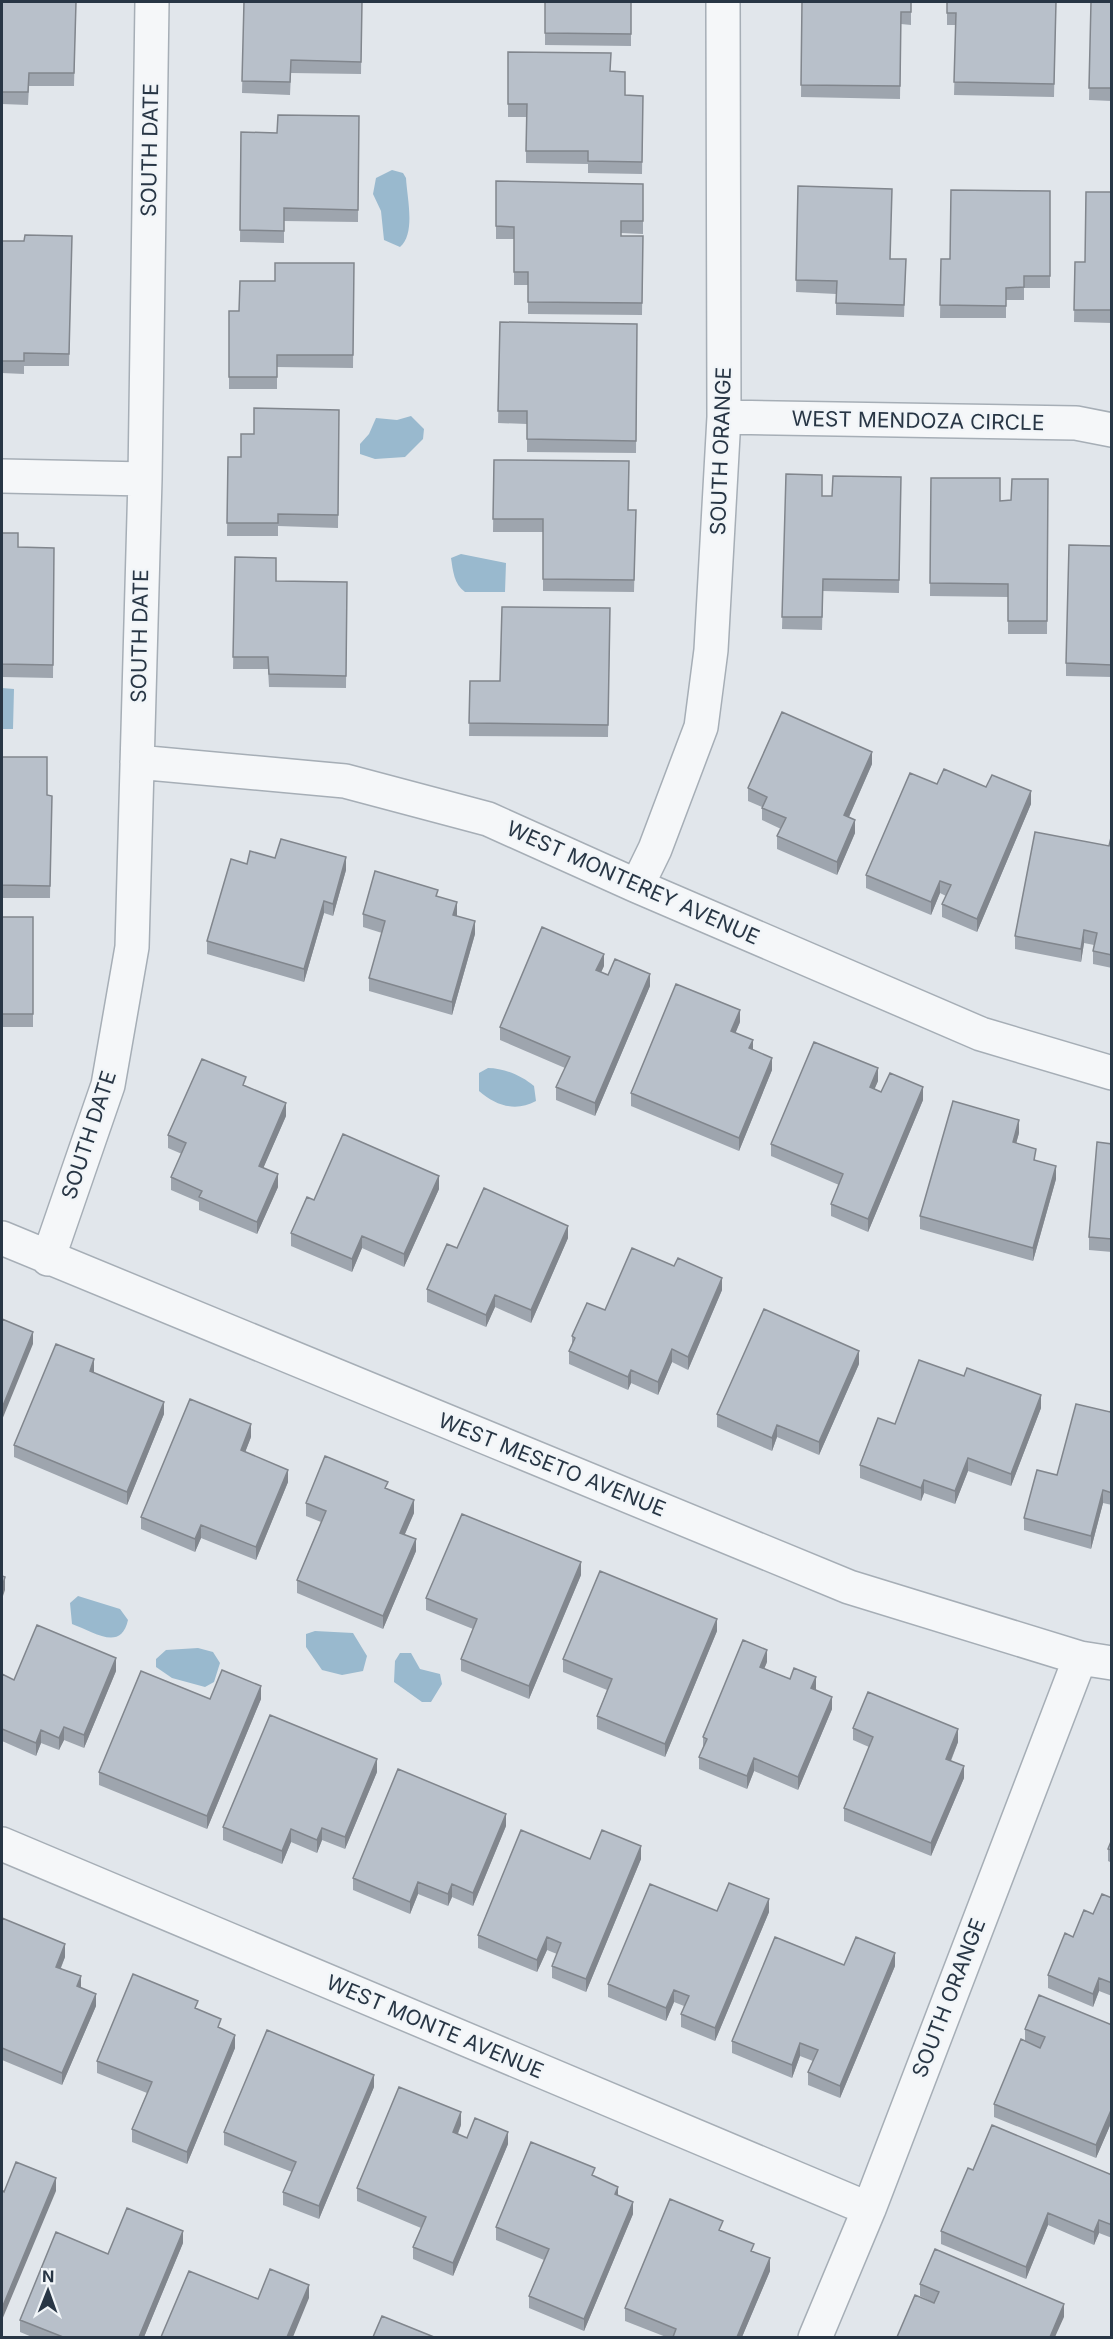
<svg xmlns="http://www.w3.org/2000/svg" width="1113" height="2339" viewBox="0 0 1113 2339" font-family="Inter,sans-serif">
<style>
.water{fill:#99b9ce}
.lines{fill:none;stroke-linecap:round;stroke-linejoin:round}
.minor-casing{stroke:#a6aeb6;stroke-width:36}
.minor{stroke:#f5f7f9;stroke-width:33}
.wall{fill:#9ea5ae}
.shaded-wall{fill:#81868d}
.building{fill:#b8c0ca;stroke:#81868d;stroke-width:1.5}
.labels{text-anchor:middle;stroke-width:4.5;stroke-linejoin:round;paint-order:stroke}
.street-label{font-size:21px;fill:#283645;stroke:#f1f5f8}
</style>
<rect width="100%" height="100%" fill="#e1e6eb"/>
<path class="water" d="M392,170L403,173L406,178C407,198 416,233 400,247L384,240L381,211L373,194L376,178Z
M411,416L424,429L423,439L405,457L375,459L360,454V444L369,434L376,418L397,420Z
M461,554L506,563L505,592H465C454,584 453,571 451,558Z
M2,688L14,689L13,729H2Z
M488,1068C504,1068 522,1076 534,1086L536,1101C516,1112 496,1106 479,1091V1073Z
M78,1596L120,1609L128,1620C121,1652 94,1632 72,1624L70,1603Z
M315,1631L353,1633L367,1656L363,1671L342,1675L322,1670L306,1647V1634Z
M198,1648L213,1652L220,1663L214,1682L205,1687L172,1678L156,1667V1659L166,1650Z
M400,1653H411L420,1669L440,1674L442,1684L431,1702H422L394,1682L395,1661Z"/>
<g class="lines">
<g class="minor-casing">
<path id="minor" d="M724,417L1076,423L1112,430
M2,476L145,479
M137,762L345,781L488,819L637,886L981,1034L1112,1073
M637,886L655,849L701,727L711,650L724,417L723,2
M2,1238L849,1587L1080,1658L1112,1663
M48,1259L108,1085L132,947L145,479L152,2
M2,1844L869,2209
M815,2338L869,2209L1080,1658"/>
</g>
<use href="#minor" class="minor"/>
</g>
<path class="wall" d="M2,2H76L74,86H29L28,105L2,104Z
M244,2H362L361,74L291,73L290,95L242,93Z
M545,2H631V46L545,45Z
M802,2H911V25L901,24L900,99L801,97Z
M947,2H1056L1054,97L954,95L956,25H947Z
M1091,2H1112V101L1089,100Z
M508,52L610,71L625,95L643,96L642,174L588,173V164L526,163V117H508Z
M359,116L358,222L284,221V243L240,242L241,132L277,133Z
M496,181L643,184V234L621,233V236H643L642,315L528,314V285H514V239H496Z
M798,186L890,259H906L904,317L836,315V294L796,292Z
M1050,191V288H1024V300H1006V318H940L941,259H950Z
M1112,192V323L1074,322L1075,262H1085Z
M72,236L69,366H24V374L2,373V241H24Z
M354,263L353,368L277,367V389H229V311H239L275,281Z
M500,322L637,324L636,453L527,452V424L498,423Z
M339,410L338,528L278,526V536H227L228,457H241L254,434Z
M494,460L628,510H636L634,592L543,591V532H493Z
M786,474L822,496H832L901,477L899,593L823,591L822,630L782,629Z
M931,478L1000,501L1011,500L1048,479L1047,634H1008V597L930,596Z
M2,533L18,547L54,548L53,678L2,677Z
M1112,546V677L1066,676V663Z
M235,557L276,581L347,582L346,688L269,687L268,669H233Z
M610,608L608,737L469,736L470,681H500Z
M2,757L47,795L52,796L50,898H2Z
M872,764L849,817L855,833L837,875L777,849V836L781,829L762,820V807L748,801V788Z
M937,784L986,787L1031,804L977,932L942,917V904L946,896L940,893L931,915L866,888V875Z
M1112,833V968L1093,964V951L1094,945L1084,943L1081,962L1015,949V936L1109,846Z
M275,858L346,870L333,916L324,913L304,982L207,954V941L247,864Z
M438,897L457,915V916L475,934L452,1015L369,991V978L382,933L363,927V914Z
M2,917H33V1027H2Z
M604,966L601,972L608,975L650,986L595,1116L556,1100V1087L565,1068L500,1040V1027Z
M740,1022L735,1033L753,1050L772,1070L739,1151L631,1106V1093Z
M878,1081L874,1089L881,1092L923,1100L868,1232L831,1216V1204L839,1185L771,1156V1144Z
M246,1086L286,1116L263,1168L278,1187L257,1234L199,1210V1202L171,1190V1177L182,1154L168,1148V1135Z
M1019,1133L1016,1143L1056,1179L1033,1261L920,1229V1216Z
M1112,1144V1252L1089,1250V1237Z
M439,1189L404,1267L362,1248L352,1272L291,1246V1233L314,1200Z
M568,1238L531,1323L495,1307L486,1327L427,1302V1289L457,1248Z
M674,1266L722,1290L688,1370L672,1362L658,1395L631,1383L628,1390L569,1364V1351L572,1344V1336L605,1310Z
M859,1364L819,1455L777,1437L772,1451L717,1427V1414Z
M94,1373L164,1414L127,1505L14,1457V1445Z
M964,1376L1041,1408L1011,1486L968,1471L955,1504L924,1493L921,1501L860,1478V1465L895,1424Z
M1112,1408V1505L1103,1503L1091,1549L1024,1530V1518L1057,1475L1110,1412Z
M251,1437L245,1452L288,1482L256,1560L201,1538L195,1552L141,1529V1517Z
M388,1489L414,1513L405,1534L416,1551L383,1629L297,1593V1580L321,1522L306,1516V1503Z
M581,1575L529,1699L461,1671V1659L473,1629L426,1610V1598Z
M717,1631L665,1757L597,1729V1716L607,1690L563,1672V1659Z
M767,1662L764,1668L816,1690L832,1709L798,1790L754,1771L747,1789L699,1769V1757L703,1749V1737Z
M116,1671L84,1748L64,1740L59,1750L41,1743L36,1756L2,1741V1674L14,1680Z
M210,1699H261L207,1829L99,1785V1772Z
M853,1728L958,1742L951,1761L964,1778L931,1856L844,1821V1808L869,1747L853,1740Z
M377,1772L345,1849L322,1840L317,1853L291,1842L282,1864L223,1840V1827Z
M506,1826L473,1906L452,1897L448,1906L418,1894L410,1914L353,1890V1878Z
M1112,1839V1863L1108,1861V1849Z
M590,1859H641L586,1992L552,1978V1966L557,1954L547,1950L537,1972L478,1948V1935Z
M1112,1898V1996L1099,1991L1093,2007L1048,1988V1975L1073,1937L1093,1914Z
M717,1911L769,1912L715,2041L681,2027V2014L684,2006L674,2002L666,2021L608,1997V1984Z
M2,1921L65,1957L61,1968L81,1988L96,2006L62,2085L2,2060Z
M844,1965L895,1966L840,2098L808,2085V2072L813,2061L800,2056L792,2078L732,2053V2041Z
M198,2010L221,2029L235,2048L187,2164L132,2142V2129L147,2093L97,2073V2061Z
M1112,2025V2121L1096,2158L994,2117V2104L1025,2041V2029Z
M374,2087L319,2219L283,2205V2192L292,2172L224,2145V2132Z
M461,2125L458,2134L467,2138L508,2144L453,2276L413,2259V2247L421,2228L357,2201V2188Z
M973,2170L1112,2175V2238L1099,2233L1094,2245L1048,2225L1026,2279L941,2244V2231Z
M595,2177L618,2196L633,2214L584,2331L529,2308V2296L544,2260L496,2240V2227Z
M723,2231L754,2252L770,2271L742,2337H666L625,2321V2308Z
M183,2243L144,2337H32L20,2332V2320L108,2254Z
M920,2284L1064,2317L934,2303L920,2296Z"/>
<path class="shaded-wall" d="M872,752V764L844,828V815Z
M1031,791V804L977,932V919Z
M855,820V833L837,875V862Z
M346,857V870L333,916V904Z
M940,881V893L931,915V902Z
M324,901V913L304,982V969Z
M457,902V915L453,928V915Z
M475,921V934L452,1015V1002Z
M1084,930V943L1081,962V949Z
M604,954V966L596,983V970Z
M650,974V986L595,1116V1103Z
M740,1010V1022L731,1044V1031Z
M753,1040V1053L749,1048Z
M772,1058V1070L739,1151V1138Z
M878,1068V1081L870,1100V1087Z
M923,1087V1100L868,1232V1219Z
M286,1103V1116L259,1178V1166Z
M1019,1120V1133L1013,1155V1142Z
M1056,1166V1179L1033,1261V1248Z
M278,1174V1187L257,1234V1222Z
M439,1176V1189L404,1267V1254Z
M568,1226V1238L531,1323V1310Z
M362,1236V1248L352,1272V1259Z
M722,1278V1290L688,1370V1357Z
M495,1295V1307L486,1327V1315Z
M33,1332V1344L2,1420V1408Z
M672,1349V1362L658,1395V1382Z
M859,1351V1364L819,1455V1442Z
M94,1359V1372L90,1383V1371Z
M631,1370V1383L628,1390V1377Z
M1041,1395V1408L1011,1486V1474Z
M164,1402V1414L127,1505V1492Z
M251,1424V1437L241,1463V1450Z
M777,1425V1437L772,1451V1438Z
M968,1458V1471L955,1504V1491Z
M288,1470V1482L256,1560V1547Z
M924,1480V1493L921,1501V1488Z
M1103,1490V1503L1091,1549V1536Z
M414,1500V1513L400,1545V1533Z
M201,1525V1538L195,1552V1539Z
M416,1539V1551L383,1629V1616Z
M581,1562V1575L529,1699V1686Z
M5,1577V1590L2,1599V1587Z
M717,1619V1631L665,1757V1744Z
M767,1650V1662L760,1679V1667Z
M116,1658V1671L84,1748V1735Z
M816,1677V1690L811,1701V1688Z
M261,1686V1699L207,1829V1816Z
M832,1697V1709L798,1790V1777Z
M64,1727V1740L59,1750V1738Z
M958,1729V1742L946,1772V1759Z
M41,1730V1743L36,1756V1743Z
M754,1758V1771L747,1789V1776Z
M377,1759V1772L345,1849V1837Z
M964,1766V1778L931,1856V1843Z
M506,1814V1826L473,1906V1893Z
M322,1828V1840L317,1853V1840Z
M291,1829V1842L282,1864V1851Z
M641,1846V1859L586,1992V1979Z
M418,1882V1894L410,1914V1902Z
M452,1884V1897L448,1906V1894Z
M769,1899V1912L715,2041V2028Z
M547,1937V1950L537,1972V1960Z
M65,1944V1957L56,1979V1967Z
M895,1953V1966L840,2098V2086Z
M81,1976V1989L77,1986Z
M1099,1978V1991L1093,2007V1994Z
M674,1990V2002L666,2021V2008Z
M96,1994V2006L62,2085V2073Z
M235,2035V2048L187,2164V2152Z
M800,2043V2056L792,2078V2065Z
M374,2075V2087L319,2219V2206Z
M1112,2108V2121L1096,2158V2145Z
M461,2112V2125L453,2145V2132Z
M508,2132V2144L453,2276V2263Z
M56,2178V2191L2,2320V2308Z
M618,2187V2199L615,2194Z
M633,2202V2214L584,2331V2319Z
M1048,2213V2225L1026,2279V2267Z
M1099,2220V2233L1094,2245V2232Z
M183,2231V2243L144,2337H139Z
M770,2258V2271L742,2337H737Z
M309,2285V2298L293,2337H287Z
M1064,2304V2317L1055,2337H1050Z"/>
<path class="building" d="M2,2H76L74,73H29L28,92H2Z
M244,2H362L361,62L291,60L290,82L242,81Z
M545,2H631V34L545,33Z
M802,2H911V12H901L900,86L801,85Z
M947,2H1056L1054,84L954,82L956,13H947Z
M1091,2H1112V88H1089Z
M508,52L611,53L610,71L625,72V95L643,96L642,162L588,161V151H526L527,104H508Z
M278,115L359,116L358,210L284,208V231L240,230L241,132L277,133Z
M496,181L643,184V221H621V236H643L642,303L528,302V272H514V227L496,226Z
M798,186L892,189L890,259H906L904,305L836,303L837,281L796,280Z
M951,190L1050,191V276H1024V287L1006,288V306L940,305L941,259H950Z
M1086,192H1112V310H1074L1075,262H1085Z
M25,235L72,236L69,354L24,353V361H2V241H24Z
M275,263H354L353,355H277V377H229V311H239L240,281H275Z
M500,322L637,324L636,441L527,439V411H498Z
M254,408L339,410L338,515L278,514V523H227L228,457H241V434H254Z
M494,460L629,461L628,510H636L634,580L543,579V519H493Z
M786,474L822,475V496H832L833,476L901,477L899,580L823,579L822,617H782Z
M931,478H1000V501L1011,500L1012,479H1048L1047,621H1008V584L930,583Z
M2,533H18V547L54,548L53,665L2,664Z
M1069,545L1112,546V665L1066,663Z
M235,557L276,558V581L347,582L346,676L269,674L268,657H233Z
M502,607L610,608L608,725L469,723L470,681H500Z
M782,712L872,752L844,815L855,820L837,862L777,836L786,818L762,808L767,797L748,788Z
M2,757H47V795L52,796L50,886L2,885Z
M944,769L986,787L992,775L1031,791L977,919L942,904L951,885L940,881L931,902L866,875L910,773L937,784Z
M1035,832L1109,846L1112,833V955L1093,951L1097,933L1084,930L1081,949L1015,936Z
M281,839L346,857L333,904L324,901L304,969L207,941L231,859L247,864L250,851L275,858Z
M375,871L438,890L436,896L457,902L453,915L475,921L452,1002L369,978L385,921L363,914Z
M2,917H33V1014H2Z
M542,927L604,954L596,970L608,975L615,959L650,974L595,1103L556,1087L570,1057L500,1027Z
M676,984L740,1010L731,1031L753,1040L749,1048L772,1058L739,1138L631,1093Z
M814,1042L878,1068L870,1087L881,1092L890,1073L923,1087L868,1219L831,1204L843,1174L771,1144Z
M202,1059L246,1077L243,1085L286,1103L259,1166L278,1174L257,1222L199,1197L202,1191L171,1177L186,1143L168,1135Z
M953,1101L1019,1120L1013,1142L1036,1149L1034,1160L1056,1166L1033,1248L920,1216Z
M343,1134L439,1176L404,1254L362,1236L352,1259L291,1233L307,1197L314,1200Z
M1097,1142L1112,1144V1239L1089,1237Z
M484,1188L568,1226L531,1310L495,1295L486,1315L427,1289L447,1244L457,1248Z
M632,1248L674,1266L678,1258L722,1278L688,1357L672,1349L658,1382L631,1370L628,1377L569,1351L575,1338L572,1336L587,1303L605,1310Z
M764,1309L859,1351L819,1442L777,1425L772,1438L717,1414Z
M2,1319L33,1332L2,1408Z
M56,1344L94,1359L90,1371L164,1402L127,1492L14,1445Z
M919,1360L964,1376L967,1368L1041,1395L1011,1474L968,1458L955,1491L924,1480L921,1488L860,1465L878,1418L895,1424Z
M190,1399L251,1424L241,1450L288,1470L256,1547L201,1525L195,1539L141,1517Z
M1076,1404L1110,1412L1112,1408V1493L1103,1490L1091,1536L1024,1518L1037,1470L1057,1475Z
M325,1456L388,1482L385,1488L414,1500L400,1533L416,1539L383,1616L297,1580L326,1511L306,1503Z
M462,1514L581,1562L529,1686L461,1659L477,1619L426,1598Z
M600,1571L717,1619L665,1744L597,1716L612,1679L563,1659Z
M2,1576L5,1577L2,1587Z
M37,1625L116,1658L84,1735L64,1727L59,1738L41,1730L36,1743L2,1729V1674L14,1680Z
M743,1640L767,1650L760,1667L790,1679L794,1668L816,1677L811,1688L832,1697L798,1777L754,1758L747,1776L699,1757L707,1739L703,1737Z
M222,1670L261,1686L207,1816L99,1772L141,1671L210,1699Z
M868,1692L958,1729L946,1759L964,1766L931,1843L844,1808L873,1737L853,1728Z
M270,1715L377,1759L345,1837L322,1828L317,1840L291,1829L282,1851L223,1827Z
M398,1769L506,1814L473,1893L452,1884L448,1894L418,1882L410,1902L353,1878Z
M521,1830L590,1859L602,1830L641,1846L586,1979L552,1966L561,1943L547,1937L537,1960L478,1935Z
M1112,1839V1850L1108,1849Z
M729,1883L769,1899L715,2028L681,2014L689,1996L674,1990L666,2008L608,1984L650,1884L717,1911Z
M1102,1894L1112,1898V1983L1099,1978L1093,1994L1048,1975L1065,1933L1073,1937L1084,1910L1093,1914Z
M2,1918L65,1944L56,1967L81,1976L77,1986L96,1994L62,2073L2,2048Z
M775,1937L844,1965L856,1937L895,1953L840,2086L808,2072L818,2050L800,2043L792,2065L732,2041Z
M133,1974L198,2001L195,2008L221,2019L218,2027L235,2035L187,2152L132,2129L152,2082L97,2061Z
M1039,1995L1112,2025V2108L1096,2145L994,2104L1021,2039L1040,2048L1045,2037L1025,2029Z
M267,2030L374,2075L319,2206L283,2192L296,2162L224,2132Z
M399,2087L461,2112L453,2132L467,2138L475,2118L508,2132L453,2263L413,2247L426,2217L357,2188Z
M992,2125L1112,2175V2225L1099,2220L1094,2232L1048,2213L1026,2267L941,2231L968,2168L973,2170Z
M531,2142L595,2168L592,2175L618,2187L615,2194L633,2202L584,2319L529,2296L549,2249L496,2227Z
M16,2162L56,2178L2,2308V2190L4,2192Z
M670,2199L723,2221L719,2230L754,2244L751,2251L770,2258L737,2337H673L676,2329L625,2308Z
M127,2208L183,2231L139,2337H63L20,2320L56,2232L108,2254Z
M935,2249L1064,2304L1050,2337H897L915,2295L934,2303L939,2292L920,2284Z
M270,2269L309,2285L287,2337H161L189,2271L258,2299Z
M382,2316L434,2337H373Z"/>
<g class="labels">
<g class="street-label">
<text transform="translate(150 150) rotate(-89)" y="7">SOUTH DATE</text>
<text transform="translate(918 421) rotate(1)" y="7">WEST MENDOZA CIRCLE</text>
<text transform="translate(721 451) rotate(-88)" y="7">SOUTH ORANGE</text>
<text transform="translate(140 636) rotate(-89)" y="7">SOUTH DATE</text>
<text transform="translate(633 883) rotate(24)" y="7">WEST MONTEREY AVENUE</text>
<text transform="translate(89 1135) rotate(-72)" y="7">SOUTH DATE</text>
<text transform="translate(552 1465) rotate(22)" y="7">WEST MESETO AVENUE</text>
<text transform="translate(949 1998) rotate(-69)" y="7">SOUTH ORANGE</text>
<text transform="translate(435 2027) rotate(23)" y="7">WEST MONTE AVENUE</text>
</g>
</g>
<rect width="1113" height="2339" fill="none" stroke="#283645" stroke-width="6"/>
<g transform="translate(48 2291) rotate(1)" stroke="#f1f5f8" stroke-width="4.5" paint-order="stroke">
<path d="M0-4.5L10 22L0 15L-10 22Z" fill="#283645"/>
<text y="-9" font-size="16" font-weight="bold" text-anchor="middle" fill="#283645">N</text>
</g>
</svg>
